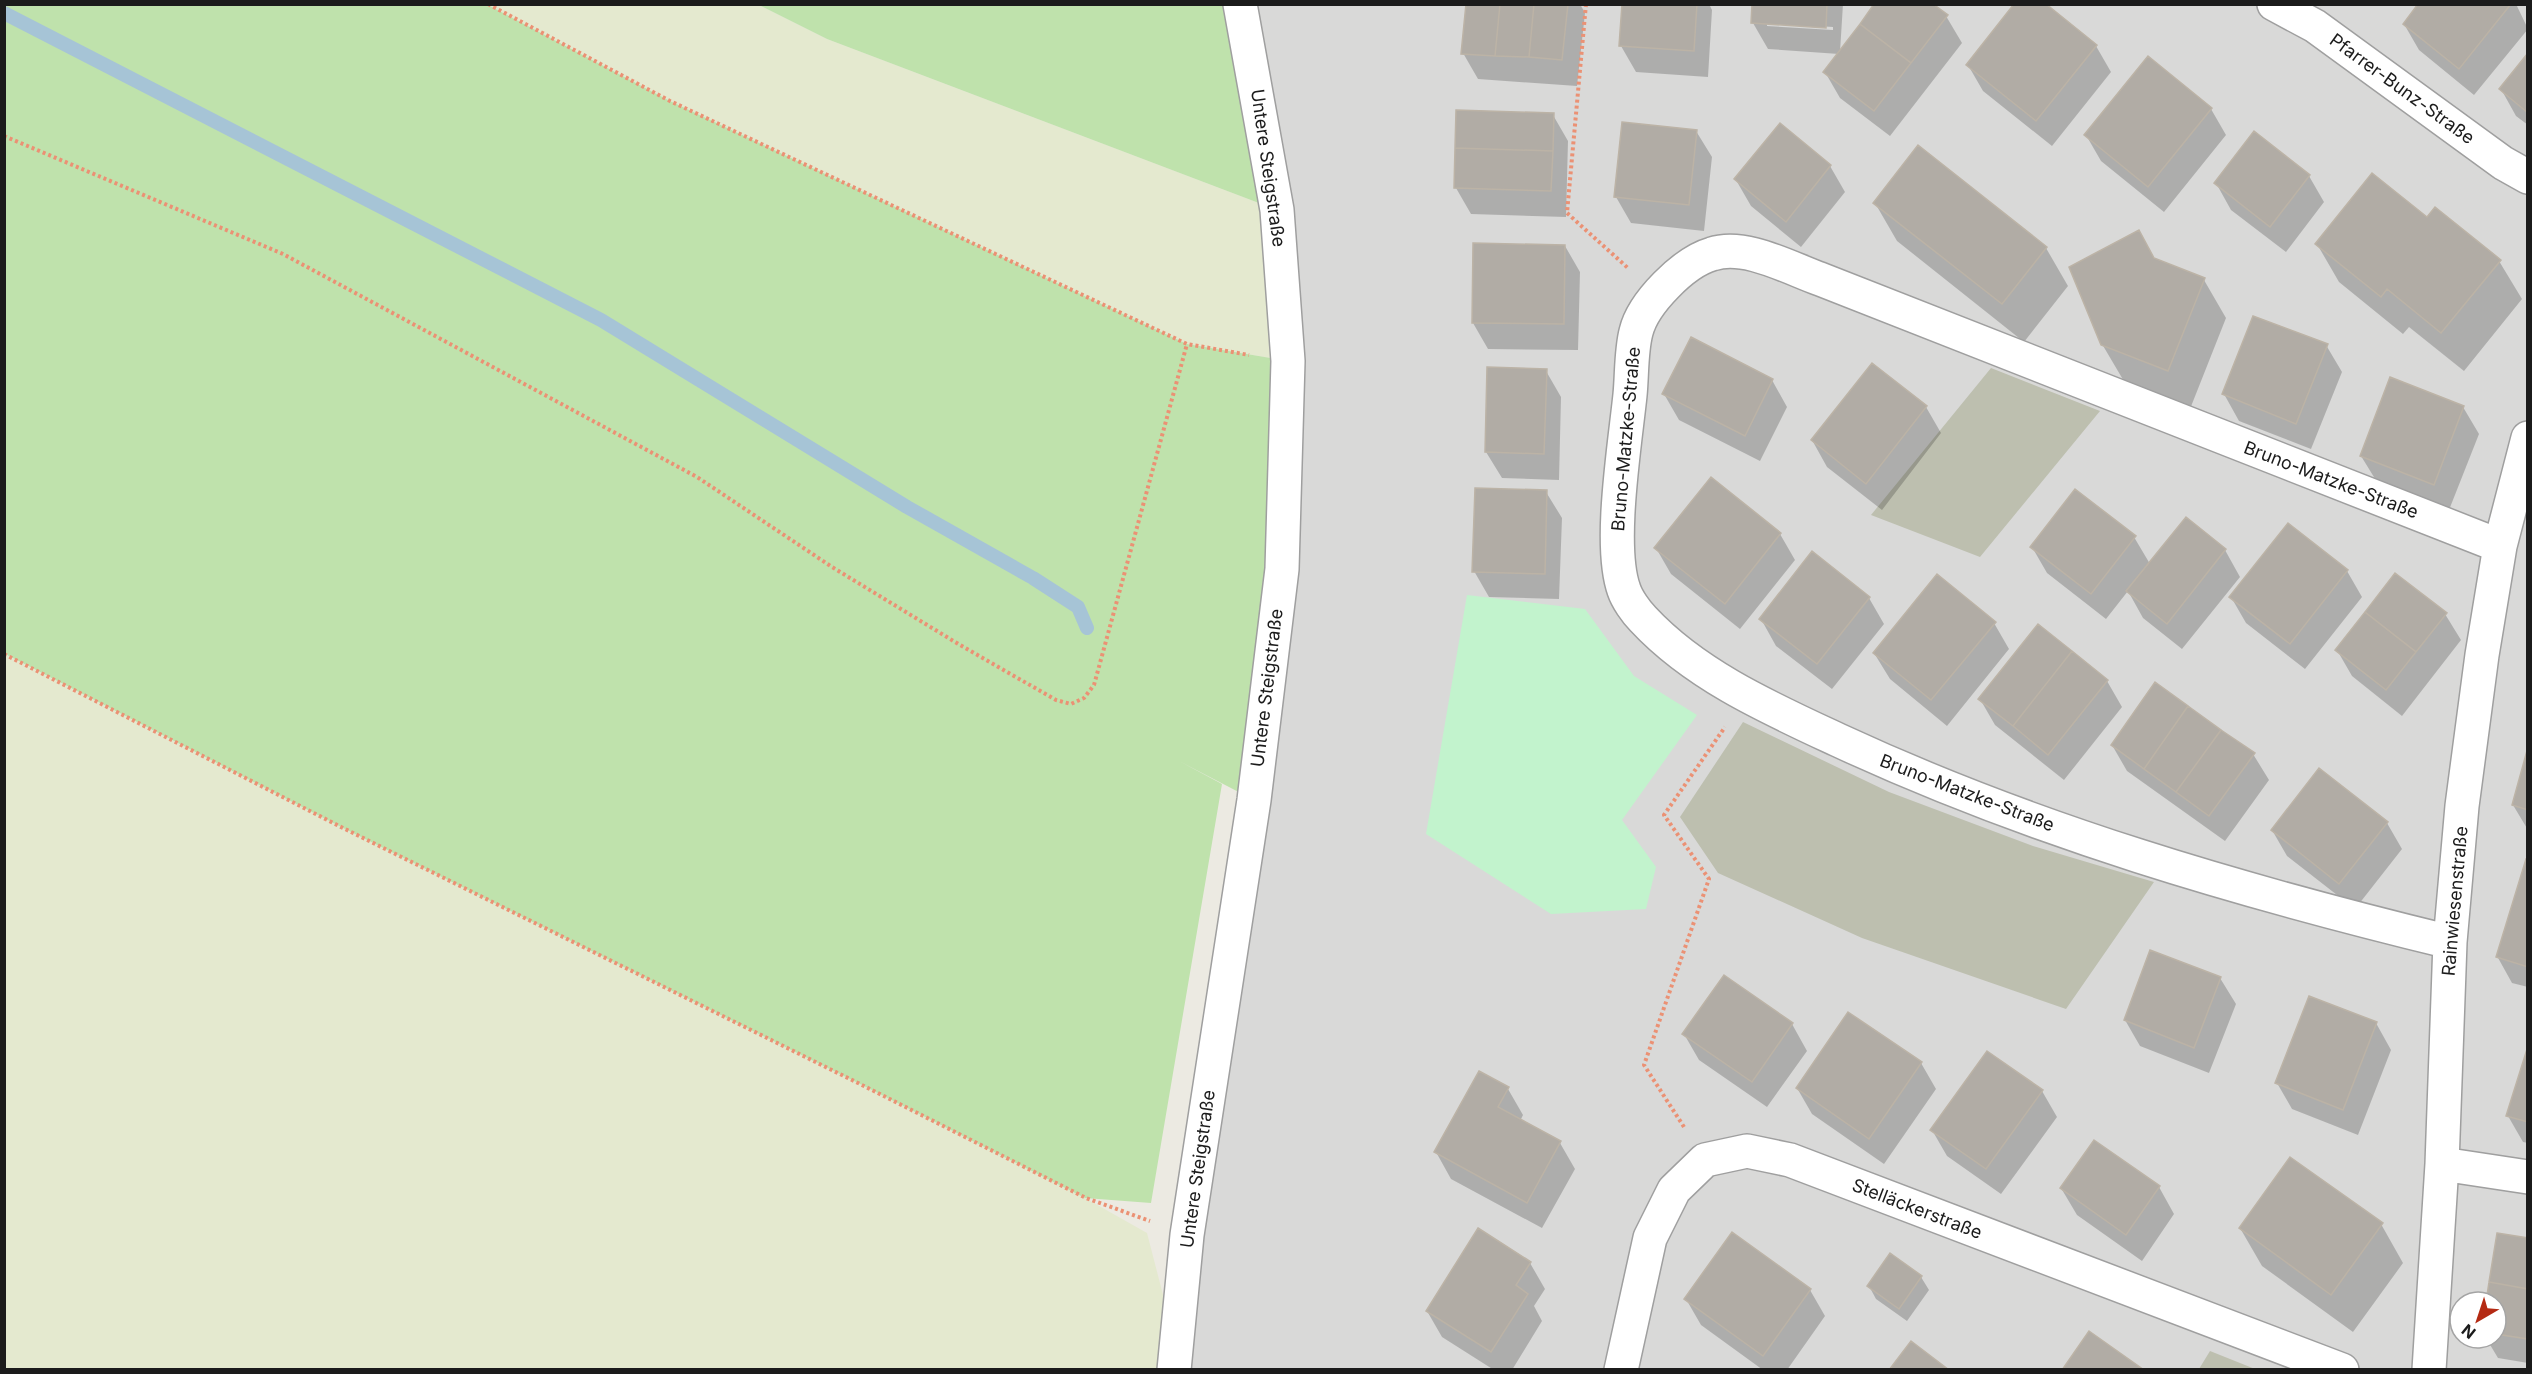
<svg xmlns="http://www.w3.org/2000/svg" width="2532" height="1374" viewBox="0 0 2532 1374" font-family="Inter,sans-serif">
<style>
.residential{fill:#d9d9d8;fill-rule:evenodd}
.construction{fill:#bdbfaf}
.farmland{fill:#e4e9cf}
.grass{fill:#bfe2ac}
.park{fill:#c2f3cd}
.shadow{fill:#0003;fill-rule:evenodd}
.lines{fill:none;stroke-linecap:round;stroke-linejoin:round}
.stream{stroke:#a6c4d6;stroke-width:14}
.building{fill:#b1aca5;stroke:#bcb3a6;stroke-width:1.5}
.minor-casing{stroke:#9f9f9f;stroke-width:36}
.tertiary-casing{stroke:#9f9f9f;stroke-width:36}
.path{stroke:#eb9174;stroke-width:4;stroke-dasharray:3 3;stroke-linecap:butt}
.minor{stroke:#fff;stroke-width:33}
.tertiary{stroke:#fff;stroke-width:33}
.labels{text-anchor:middle;stroke-width:4.5;stroke-linejoin:round;paint-order:stroke}
.street-label{font-size:18px;fill:#1b1b1b;stroke:#fff}
</style>
<rect width="100%" height="100%" fill="#eceae2"/>
<path class="residential" d="M1240,5H2527V1369L1174,1370L1286,459ZM2460,1302H2496V1338H2460Z"/>
<path class="construction" d="M1991,368L2100,411L1980,557L1871,515Z
M1743,722L1889,792L2033,846L2154,882L2066,1009L1862,938L1718,873L1680,817Z
M2210,1351L2255,1369H2199Z"/>
<path class="farmland" d="M488,5H759L827,39L1277,210L1288,361L1187,344L670,101Z
M4,654L343,828L858,1083L1085,1198L1147,1233L1176,1345L1174,1369H5Z"/>
<path class="grass" d="M4,5H488L670,101L1187,344L1288,361L1254,800L1179,761L1222,784L1151,1203L1085,1198L858,1083L343,828L5,654Z
M759,5H1240L1277,210L827,39Z"/>
<path class="park" d="M1467,595L1585,609L1634,676L1697,715L1622,820L1656,867L1646,909L1551,914L1426,834Z"/>
<path class="shadow" d="M1468,4H1580L1585,13L1577,86L1478,79L1463,53Z
M1623,4H1709L1712,10L1708,77L1636,72L1621,46Z
M1754,4H1843L1840,52L1946,16L1962,43L1890,136L1840,98L1825,72L1839,54L1768,49L1753,23ZM1767,23L1833,27V30L1767,26Z
M2420,4H2516L2528,29L2474,95L2419,50L2404,24Z
M2096,46L2111,72L2052,146L1983,91L1968,65Z
M2528,56V125L2516,116L2501,89Z
M2211,109L2226,135L2164,212L2101,161L2086,135Z
M1553,115L1568,141L1566,217L1471,214L1456,188Z
M1780,126L1830,166L1845,192L1801,247L1751,206L1736,180Z
M1696,131L1712,157L1704,231L1631,223L1616,197Z
M2309,176L2324,202L2286,252L2231,210L2216,183Z
M1875,203L2046,248L2068,286L2024,342L1897,241Z
M2427,219L2499,261L2522,299L2464,371L2409,327L2403,334L2339,282L2317,244Z
M1565,246L1580,272L1578,350L1488,349L1473,323Z
M2155,260L2204,280L2226,318L2190,409L2125,383L2102,344Z
M2326,345L2342,372L2311,449L2239,421L2224,394Z
M1872,365L1926,407L1941,433L1882,510L1827,467L1812,440Z
M1546,371L1561,397L1559,480L1502,478L1486,452Z
M1772,380L1787,407L1760,461L1679,420L1664,394Z
M2463,407L2479,434L2449,510L2377,482L2361,456Z
M1546,492L1562,518L1559,599L1489,597L1474,571Z
M2187,519L2225,550L2240,577L2182,649L2143,618L2128,591L2106,619L2047,573L2032,547L2134,537L2150,564Z
M1780,534L1795,560L1740,629L1671,574L1656,548Z
M2347,571L2362,597L2305,669L2246,623L2231,597Z
M1869,598L1884,624L1832,689L1776,646L1761,619Z
M2445,614L2461,640L2402,716L2352,676L2337,650Z
M1994,623L2009,649L1947,726L1890,679L1874,653Z
M2107,681L2122,707L2064,780L1995,725L1980,699Z
M2112,745L2253,754L2269,780L2225,841L2127,771Z
M2528,752V830L2513,805Z
M2387,823L2402,849L2355,909L2287,856L2272,830Z
M2528,861V987L2512,983L2497,956Z
M2220,978L2236,1004L2209,1073L2140,1046L2125,1020Z
M2376,1023L2391,1050L2358,1135L2292,1109L2277,1083Z
M1792,1024L1807,1051L1767,1107L1699,1060L1684,1034Z
M2528,1051V1143L2523,1142L2508,1116Z
M1921,1063L1936,1089L1884,1164L1812,1114L1797,1088Z
M1480,1073L1508,1089L1523,1115L1520,1121L1560,1143L1575,1169L1542,1228L1451,1179L1436,1152Z
M2042,1091L2057,1117L2001,1194L1947,1156L1932,1130Z
M2094,1142L2159,1187L2174,1214L2142,1261L2077,1215L2061,1188Z
M2381,1224L2403,1263L2353,1332L2262,1266L2240,1228Z
M2528,1240V1363L2498,1358L2486,1338H2496V1302H2487Z
M1530,1263L1545,1289L1534,1306L1542,1321L1512,1370H1494L1442,1337L1427,1311Z
M1921,1277L1929,1290L1907,1321L1876,1299L1869,1286Z
M1810,1290L1825,1316L1787,1370H1763L1701,1325L1686,1299Z"/>
<g class="lines">
<path class="stream" d="M4,13L601,320L907,507L1033,578L1078,607L1087,628"/>
</g>
<path class="building" d="M1466,4H1500L1495,56L1461,54Z
M1500,4H1534L1529,57L1495,56Z
M1534,4H1568L1562,60L1529,57Z
M1622,4H1697L1694,51L1619,46Z
M1752,4H1827L1826,28L1751,23Z
M1874,4H1933L1948,15L1911,63L1860,24Z
M2014,4H2046L2097,45L2036,121L1966,65Z
M2418,4H2511L2459,69L2403,24Z
M1860,24L1911,63L1874,111L1823,72Z
M2528,53V113L2499,89Z
M2148,56L2212,108L2148,187L2084,135Z
M1456,110L1554,113L1553,151L1455,148Z
M1622,122L1697,130L1689,205L1614,197Z
M1780,123L1831,165L1786,222L1734,179Z
M2254,131L2310,175L2270,227L2214,183Z
M1918,145L2047,247L2002,304L1873,203Z
M1455,148L1553,151L1551,191L1454,188Z
M2372,173L2427,217L2435,207L2501,260L2441,333L2387,289L2381,297L2315,244Z
M2139,230L2154,258L2205,278L2168,371L2101,345L2069,267Z
M1473,243L1565,245L1564,324L1472,323Z
M2253,316L2328,344L2296,424L2222,394Z
M1691,337L1773,379L1745,436L1662,394Z
M1872,363L1927,406L1866,484L1811,440Z
M1487,367L1547,369L1544,454L1485,452Z
M2390,377L2464,406L2434,485L2360,456Z
M1711,477L1781,533L1725,604L1654,548Z
M1475,488L1547,490L1545,574L1472,572Z
M2075,489L2136,536L2091,594L2030,547Z
M2186,517L2226,549L2167,624L2126,591Z
M2288,523L2348,570L2290,644L2229,597Z
M1812,551L1870,597L1817,664L1759,619Z
M2395,573L2447,613L2416,652L2365,612Z
M1937,574L1996,622L1931,700L1873,653Z
M2365,612L2416,652L2386,690L2335,650Z
M2038,624L2072,651L2013,726L1978,699Z
M2072,651L2108,680L2048,755L2013,726Z
M2155,682L2188,706L2144,769L2111,745Z
M2188,706L2221,730L2176,792L2144,769Z
M2221,730L2255,753L2209,816L2176,792Z
M2528,747V810L2512,805Z
M2319,768L2388,822L2339,884L2271,830Z
M2526,859L2528,860V967L2496,957Z
M2150,950L2221,977L2194,1048L2124,1020Z
M1724,975L1793,1023L1752,1082L1682,1034Z
M2309,996L2377,1022L2343,1110L2275,1083Z
M1848,1012L1922,1062L1869,1139L1796,1088Z
M2528,1046V1122L2506,1116Z
M1987,1051L2043,1090L1986,1169L1930,1130Z
M1479,1071L1509,1087L1498,1107L1561,1141L1527,1203L1434,1152Z
M2094,1140L2160,1186L2126,1235L2060,1188Z
M2290,1157L2383,1223L2331,1295L2239,1228Z
M1478,1228L1531,1262L1516,1285L1528,1294L1491,1352L1426,1311Z
M1732,1232L1811,1289L1763,1356L1684,1299Z
M2497,1233L2528,1238V1289L2489,1282Z
M1890,1253L1922,1276L1899,1309L1867,1286Z
M2489,1282L2528,1289V1339L2496,1334V1302H2486Z
M2089,1331L2144,1370H2062Z
M1911,1341L1949,1370H1889Z"/>
<g class="lines">
<g class="minor-casing">
<path id="minor" d="M2274,4L2315,26L2503,163L2528,177
M2450,942C2241,891 2034,831 1838,740C1769,708 1695,675 1643,619C1636,612 1627,599 1624,590C1608,546 1625,444 1630,395C1632,375 1631,351 1636,332C1643,303 1684,262 1712,254C1745,243 1789,268 1820,279L2500,546
M2442,1164L2528,1177
M1621,1370L1650,1238L1674,1190L1705,1160L1747,1151L1790,1160L2342,1370
M2429,1370L2442,1164L2450,942L2462,806L2482,655L2500,546L2528,438"/>
</g>
<g class="tertiary-casing">
<path id="tertiary" d="M1174,1370L1187,1235L1254,800L1282,569L1288,361L1277,210L1240,4"/>
</g>
<path class="path" d="M488,4L670,101L1187,344L1249,355
M1586,4L1567,213L1629,269
M4,136L283,254L697,477L832,567L960,645L1056,700L1071,704L1084,698L1094,685L1187,344
M4,654L343,828L858,1083L1086,1198L1150,1221
M1684,1127L1644,1065L1709,879L1664,815L1725,727"/>
<use href="#minor" class="minor"/>
<use href="#tertiary" class="tertiary"/>
</g>
<g class="labels">
<g class="street-label">
<text transform="translate(2402 89) rotate(36)" y="6">Pfarrer-Bunz-Straße</text>
<text transform="translate(1268 168) rotate(82)" y="6">Untere Steigstraße</text>
<text transform="translate(1626 439) rotate(-85)" y="6">Bruno-Matzke-Straße</text>
<text transform="translate(2331 480) rotate(21)" y="6">Bruno-Matzke-Straße</text>
<text transform="translate(1267 688) rotate(-83)" y="6">Untere Steigstraße</text>
<text transform="translate(1967 793) rotate(21)" y="6">Bruno-Matzke-Straße</text>
<text transform="translate(2455 901) rotate(-85)" y="6">Rainwiesenstraße</text>
<text transform="translate(1198 1169) rotate(-82)" y="6">Untere Steigstraße</text>
<text transform="translate(1917 1209) rotate(21)" y="6">Stelläckerstraße</text>
</g>
</g>
<rect width="2532" height="1374" fill="none" stroke="#1b1b1b" stroke-width="12"/>
<g transform="translate(2478 1320) rotate(219)"><circle r="28" fill="#ffffff" stroke="#a4a4a4" stroke-width="1.5"/>
<path d="M0-4.5L10 22L0 15L-10 22Z" fill="#b42a13"/>
<text y="-9" font-size="16" font-weight="bold" text-anchor="middle" fill="#1b1b1b">N</text>
</g>
</svg>
